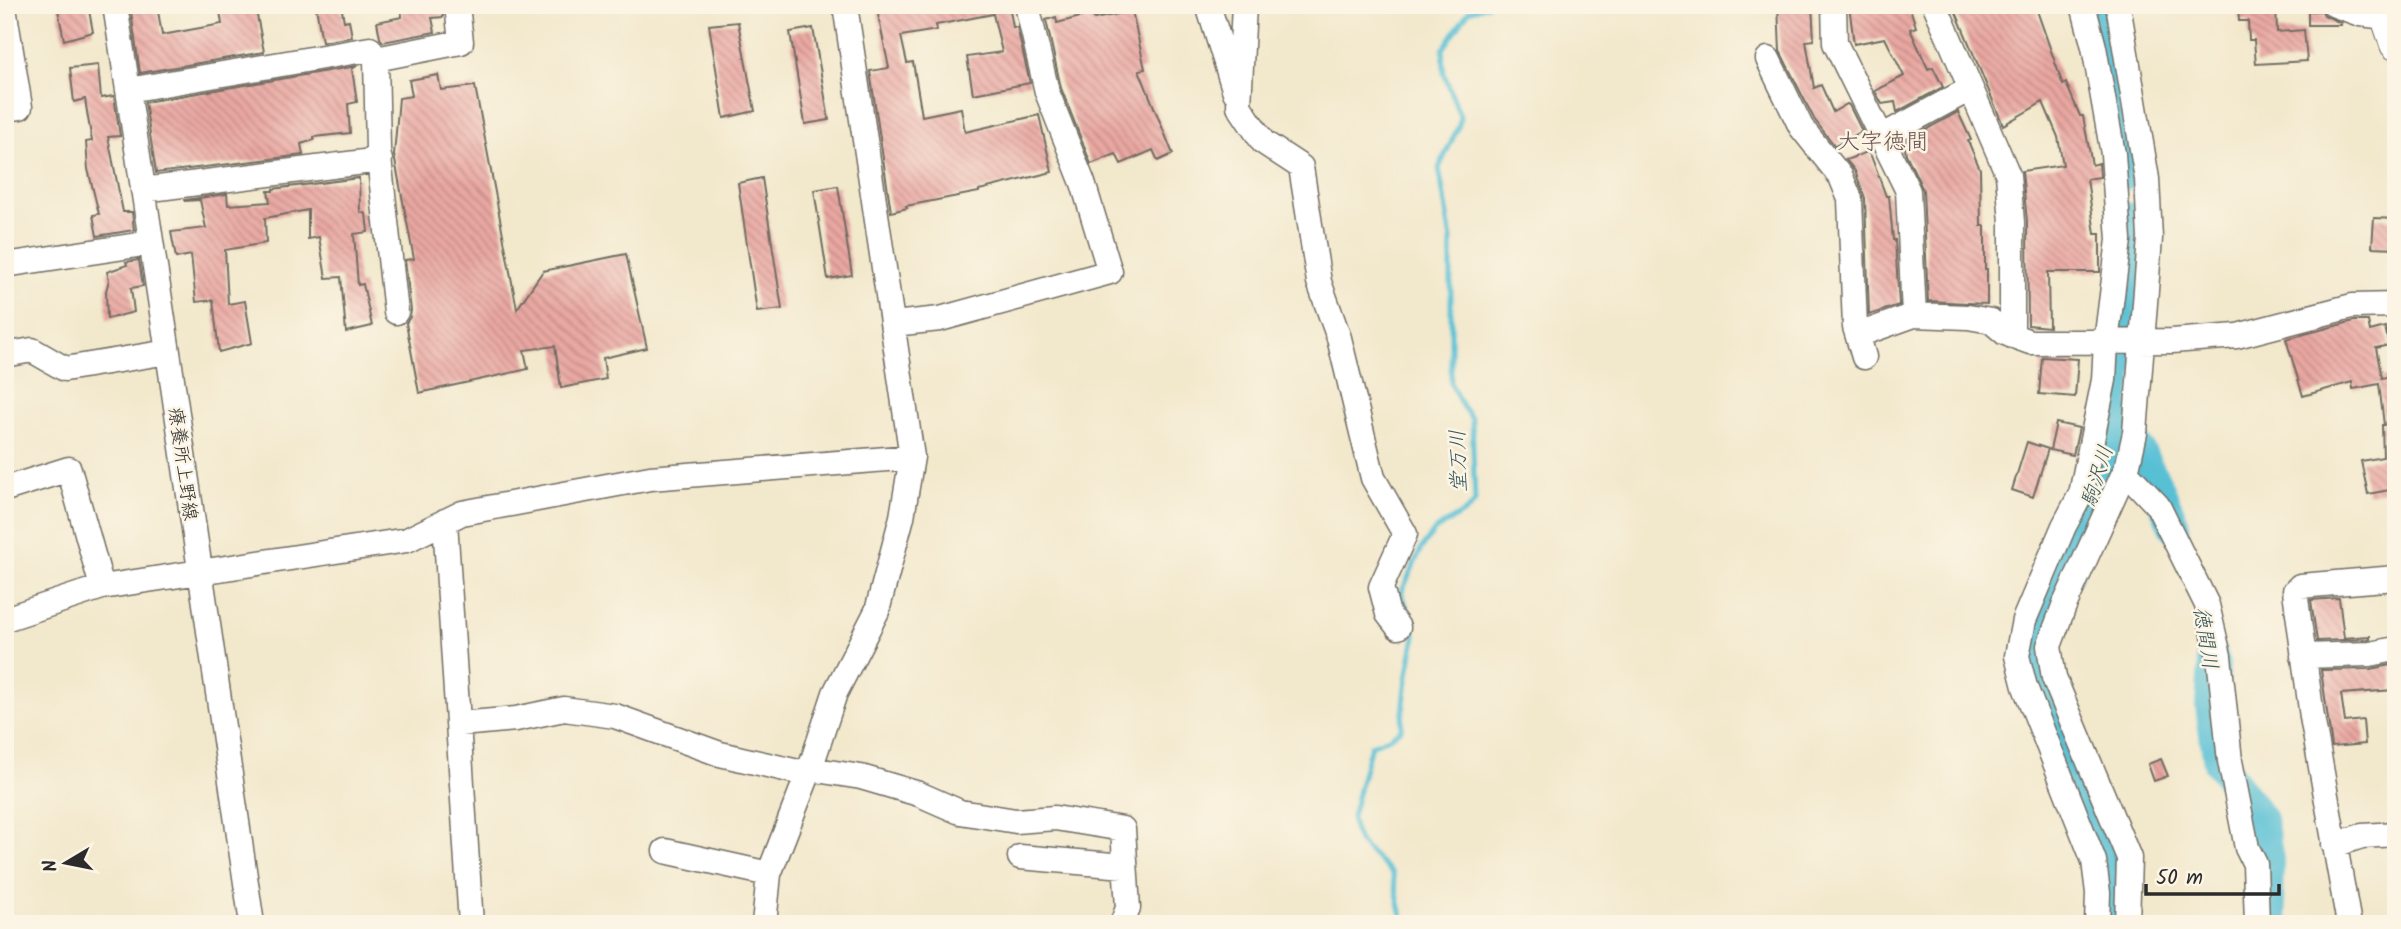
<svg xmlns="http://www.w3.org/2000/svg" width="2401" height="929" viewBox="0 0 2401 929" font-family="Kalam,'Klee One',sans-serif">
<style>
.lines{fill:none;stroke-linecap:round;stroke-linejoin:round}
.stream{stroke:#58c0d5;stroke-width:5}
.river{stroke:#58c0d5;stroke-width:32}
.building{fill:url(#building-back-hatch)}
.minor-casing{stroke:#716d63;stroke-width:27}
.major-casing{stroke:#716d63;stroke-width:34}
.minor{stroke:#fff;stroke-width:24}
.major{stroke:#fff;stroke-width:32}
.labels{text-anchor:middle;stroke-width:5;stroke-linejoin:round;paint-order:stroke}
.street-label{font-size:19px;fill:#2b2b2b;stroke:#fcf5e5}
.water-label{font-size:21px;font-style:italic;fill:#38585e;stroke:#fcf5e5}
.quarter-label{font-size:23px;fill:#6e5655;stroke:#fcf5e5}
</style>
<defs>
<pattern id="building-back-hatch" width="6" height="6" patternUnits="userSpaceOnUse" patternTransform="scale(1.75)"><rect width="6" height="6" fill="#eaa7a2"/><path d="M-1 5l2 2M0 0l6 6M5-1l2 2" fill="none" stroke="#be8884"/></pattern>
</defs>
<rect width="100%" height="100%" fill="#fcf5e5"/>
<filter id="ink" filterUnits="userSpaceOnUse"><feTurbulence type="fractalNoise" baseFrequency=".0143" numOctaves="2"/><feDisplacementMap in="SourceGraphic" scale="14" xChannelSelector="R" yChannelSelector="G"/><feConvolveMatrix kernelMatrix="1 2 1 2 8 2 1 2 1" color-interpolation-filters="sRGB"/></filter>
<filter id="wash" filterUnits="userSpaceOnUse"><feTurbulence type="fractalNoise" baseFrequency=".00686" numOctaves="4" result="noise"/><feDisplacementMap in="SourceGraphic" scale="28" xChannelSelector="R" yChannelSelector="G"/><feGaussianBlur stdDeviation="1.57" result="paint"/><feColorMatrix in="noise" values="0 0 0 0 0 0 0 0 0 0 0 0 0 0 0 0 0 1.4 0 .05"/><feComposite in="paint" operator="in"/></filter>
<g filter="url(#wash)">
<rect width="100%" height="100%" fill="#f2e8cc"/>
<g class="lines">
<path class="stream" d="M1404,924L1392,873L1360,843L1354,829L1352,816L1371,745L1391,737L1401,729L1407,679L1415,636L1402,591L1421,549L1435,530L1468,510L1475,502L1472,419L1462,406L1451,384V240L1439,168L1459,125L1460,116L1444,73L1443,49L1469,11L1488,5"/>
<path class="river" d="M2102,5L2112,44L2125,174
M2124,422L2159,490L2174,526
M2212,656L2214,665L2211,706L2219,762L2261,820L2268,860L2267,892L2273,924
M2111,924L2115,876L2085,783L2039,683L2037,625L2068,570L2108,439L2122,336L2130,242L2128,218"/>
</g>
<g id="blocks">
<path class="building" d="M57,5H88L93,32L64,40Z
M130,5H157L162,35L222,24L219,5H255L264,52L140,73Z
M325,5H341L344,21L349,20L352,37L322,42L316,7Z
M408,5H442L443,17L432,18L435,32L383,42L380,38L377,22L402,17L401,6Z
M876,5H1009L1013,27H1017L1030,83L973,94L967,57L1002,52L993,14L936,25L937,30L901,36L907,63L913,62L922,116L961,108L965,132L1039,115L1052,172L979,190V192L906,206L907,208L891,212L870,71L889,68Z
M1778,5H1812L1814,40L1806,41L1814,88L1821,85L1833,112L1847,104L1849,105L1862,131L1835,146L1814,119L1780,51Z
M1849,5H1872L1873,9L1885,5H1909L1916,27L1910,29L1928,69L1933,67L1943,87L1897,112L1895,102L1882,104L1875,91L1904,76L1885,38L1854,44Z
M1953,5H2035L2063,85L2066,83L2080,116H2083L2092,165L2099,163L2100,177L2087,179L2095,234H2100V272H2048L2049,327L2028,325L2027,221L2022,171L2063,165L2058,137L2043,102L2003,125Z
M2238,5H2276L2277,32L2304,30L2307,61L2256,64L2254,40H2249L2248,21H2239Z
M1132,11L1145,69L1139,70L1173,154L1158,161L1153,150L1121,164L1116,154L1091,164L1061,88L1046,20L1056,17L1057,23L1092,14L1094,19Z
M2308,11H2322L2324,15L2341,23V25H2308Z
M738,22L755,111L724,118L709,25Z
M813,28L829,120L805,124L790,32Z
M98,65L101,98L114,96L120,136L108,137L123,212H132L134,230L97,236L93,215L99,214L88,169L86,142L92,141L88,118L85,99L74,102L70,68Z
M357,66L352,69L357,102L348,104L350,133L314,137V140L301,144L303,155L156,173L145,102Z
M438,75L441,90L475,86L517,309L543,271L626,254L647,348L603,358L606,379L561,388L555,346L524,350L528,369L419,393L406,323L410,317L411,310L405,260L414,259L394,155L399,98L412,96L409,80Z
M1958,112L1971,140L1968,141L1980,169L1981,226H1985V269H1987V304L1928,301L1923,190L1906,154L1904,142Z
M1867,152L1871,156L1886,196H1889L1893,240H1895L1899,305L1869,315L1865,198L1855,171L1846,160Z
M359,178L360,212L366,214L368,232L354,234L358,285L363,284L372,326L346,332L341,277L326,278L319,237L308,239V210L265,218L266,243L225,250L228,304L245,301L252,343L219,352L213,300L196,302L191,255L176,258L171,232L206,228L200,200L185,201V200L227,194L228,205L270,202L268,191H273V189Z
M762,178L782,309L757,312L738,183Z
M838,186L852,275L828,279L814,190Z
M2374,218L2396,219V248L2372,247Z
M139,260L143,286L131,288L134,312L107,319L106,291L109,280L107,272L127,265L126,262Z
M2354,321H2368L2370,331L2385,327L2389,345L2376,348L2382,378L2396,375L2395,489L2368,494L2361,461L2383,457L2382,425H2384L2379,384L2353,389L2352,382L2303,396L2286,339Z
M2042,357L2078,359L2075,397L2039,394Z
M2056,423L2079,428L2073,455L2050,450Z
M2027,442L2048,449L2033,497L2012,490Z
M2339,598L2344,638L2370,636V639L2317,641L2311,600Z
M2391,665L2394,690L2341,694L2345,722L2363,720L2365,744L2332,747L2321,670L2370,669Z
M2161,759L2168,776L2154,781L2148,764Z"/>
</g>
</g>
<g filter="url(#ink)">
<use href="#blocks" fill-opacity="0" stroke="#716d63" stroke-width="2"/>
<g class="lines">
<g class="minor-casing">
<path id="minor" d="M115,5L168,352L252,924
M1208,5L1235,92
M1244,5L1239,106L1263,142L1301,167L1319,282L1339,338L1373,478L1405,534L1381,587L1388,614L1398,627
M1834,5L1835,43L1908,191L1914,315
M1935,5L2008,175L2012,222V336
M2083,5L2094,47L2113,154L2119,240L2106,342L2104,380L2081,494L2064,526L2024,620L2017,656L2025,687L2094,861L2098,893L2097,924
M2118,5L2147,179L2150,238L2135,433L2128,464L2064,606L2049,646L2054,678L2129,858L2127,924
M2335,5L2360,14L2387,17
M5,14L20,107L5,109
M1768,59L1801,127L1841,177L1850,199L1855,327L1864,357
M128,90L370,49
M1881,137L1970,89
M143,190L380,160
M5,265L151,243
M396,312L378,149L376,59L461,42L457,5
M893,324L940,319L1110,272L1083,183L1047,92L1027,5
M1858,335L1914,315L1968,317L1991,321L2005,333L2030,342L2172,341L2237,336L2352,306L2396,305
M5,355L32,350L65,369L168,352
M2125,471L2158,506L2207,605L2219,656L2230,761L2247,848L2255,864L2257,924
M5,489L69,469L102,587
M445,521L471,924
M5,619L102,587L407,540L462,513L650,478L912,457
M2303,656L2370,654L2396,649
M460,724L516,719L564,709L615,716L720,754L798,772L810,769L861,777L919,794L960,812L1016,821L1055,818L1123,829L1128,908L1122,924
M2334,845L2362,836L2396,834
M665,851L769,874
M1020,857L1124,866
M764,924L769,874L810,769L835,693L877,611L902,517L912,457L845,5
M2349,924L2312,717L2295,591L2300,586L2396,578"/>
</g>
<g class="major-casing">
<path id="major" d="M2383,5L2396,44"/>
</g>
<use href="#minor" class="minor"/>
<use href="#major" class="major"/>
</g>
</g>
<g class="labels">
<g class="street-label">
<text transform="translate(184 464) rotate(82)" y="7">療養所上野線</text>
</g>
<g class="water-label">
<text transform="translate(1458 461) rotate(-92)" y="7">堂万川</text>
<text transform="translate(2097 476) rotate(-73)" y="7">駒沢川</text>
<text transform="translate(2206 638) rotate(81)" y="7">徳間川</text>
</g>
<g class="quarter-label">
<text x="1883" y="149">大字徳間</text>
</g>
</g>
<rect width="2401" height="929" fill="none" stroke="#fcf5e5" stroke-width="28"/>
<g transform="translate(66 863) rotate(260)" stroke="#fcf5e5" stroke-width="5" paint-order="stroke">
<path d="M0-5L12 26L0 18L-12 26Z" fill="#2b2b2b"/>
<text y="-10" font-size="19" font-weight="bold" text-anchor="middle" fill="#2b2b2b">N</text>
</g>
<path d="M2146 884v10h133v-10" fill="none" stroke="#2b2b2b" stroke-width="3.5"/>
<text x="2156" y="884" font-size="21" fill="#2b2b2b" stroke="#fcf5e5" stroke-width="5" paint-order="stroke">50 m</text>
</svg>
